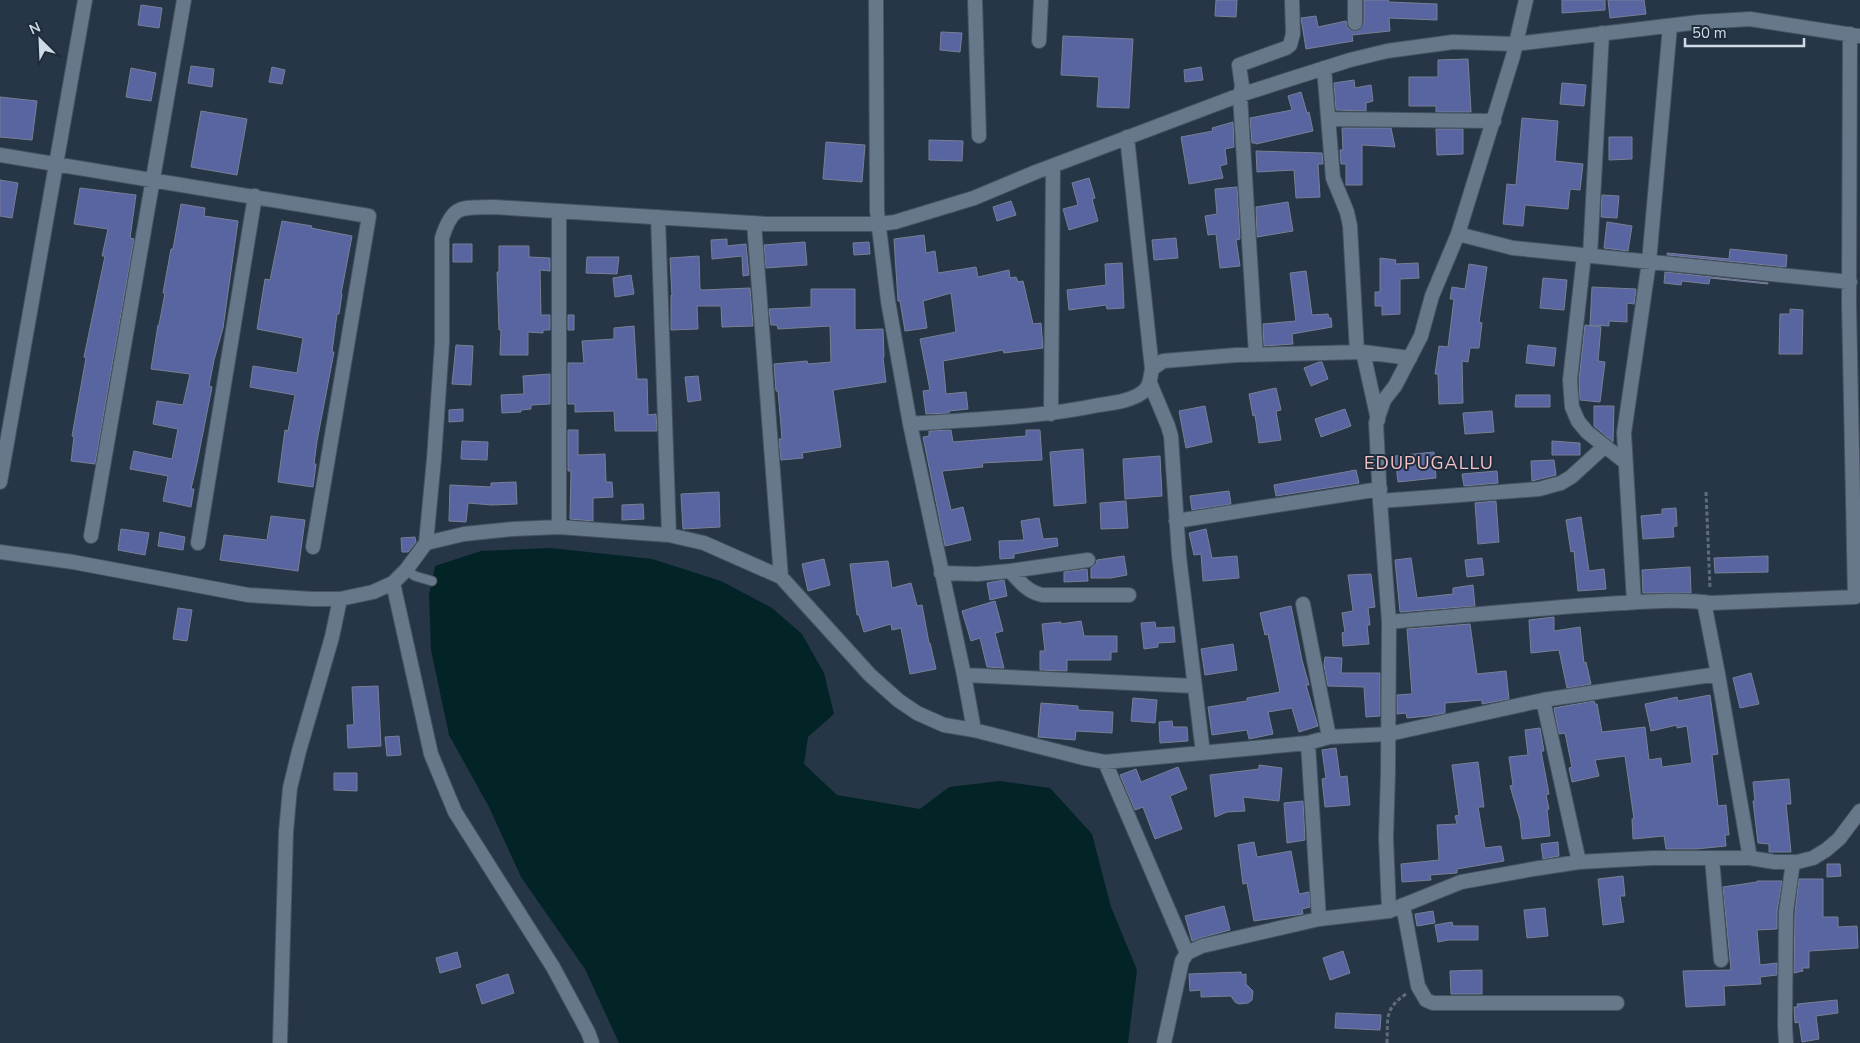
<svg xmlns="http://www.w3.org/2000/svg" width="1860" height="1043" viewBox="0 0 1860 1043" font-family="'Nunito Sans',sans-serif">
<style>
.water{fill:#032426}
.building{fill:#5865a0;stroke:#797f96}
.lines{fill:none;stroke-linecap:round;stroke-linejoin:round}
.service-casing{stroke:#455260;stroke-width:11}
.minor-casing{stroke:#455260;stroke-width:16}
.secondary-casing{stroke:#455260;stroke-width:16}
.path{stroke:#5f6d7b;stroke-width:3;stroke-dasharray:4 2.5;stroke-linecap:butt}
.service{stroke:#66788a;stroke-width:9}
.minor{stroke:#66788a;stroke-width:14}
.secondary{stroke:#66788a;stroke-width:14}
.labels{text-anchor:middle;stroke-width:4;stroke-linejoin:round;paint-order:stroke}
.quarter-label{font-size:18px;letter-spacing:1px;fill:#f5c1c4;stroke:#1c2c3b}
</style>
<rect width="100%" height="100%" fill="#263646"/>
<path class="water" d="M551,548L652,559L721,581L772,608L802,634L824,673L834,714L808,737L804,764L837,795L920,809L949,787L1000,781L1050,788L1092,834L1111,907L1137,970L1128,1043H619L585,969L521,877L489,807L449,735L431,650L429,595L435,566L481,551Z"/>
<path class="building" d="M1216,0H1237L1236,17L1215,16Z
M1364,0H1388L1389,2L1437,4V20L1389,18L1390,31L1352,35L1353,41L1306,49L1301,18L1316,16L1318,27L1346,21L1347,27L1350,30L1359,31L1364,23Z
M1562,0H1605V10L1562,13Z
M1608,0H1644L1646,14L1610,18Z
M141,5L162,8L159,28L138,25Z
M941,32L962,33L960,52L940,50Z
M1063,36L1133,39L1129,108L1097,107L1099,77L1061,75Z
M1468,59L1471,112H1436V106H1409V77H1438V60Z
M191,66L214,69L212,87L188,83Z
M272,67L285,70L282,84L269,82Z
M1201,67L1203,80L1185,82L1184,70Z
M131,68L156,73L151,101L126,97Z
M1354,80L1355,88L1371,85L1373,101L1366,103V111L1336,110L1334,83Z
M1562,83L1586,85L1584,106L1560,104Z
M1301,92L1307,113L1309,112L1313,131L1256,144V143H1252L1250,118L1292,110L1288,96Z
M0,97L37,101L32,140L0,137Z
M201,111L247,119L237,175L191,167Z
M1522,118L1558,121L1555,161L1583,164L1580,190L1570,189L1568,209L1525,205L1523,226L1503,224L1507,184L1516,185Z
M1233,122L1234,147L1225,149L1227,164L1220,166L1223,178L1189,184L1181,137L1213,131L1212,128Z
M1342,128H1391L1395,147L1362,145V185H1346V164H1341L1340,150H1343Z
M1436,129H1463V154L1437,155Z
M1609,137H1632V159L1609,160Z
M929,140L963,141L962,161L929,160Z
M826,142L865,145L862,182L823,179Z
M1256,151L1322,153L1323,164H1318L1320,197L1296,198L1294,170L1257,172Z
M1089,178L1095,198L1092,199L1098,221L1069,230L1063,209L1078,205L1072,183Z
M0,180L18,183L12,218L0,216Z
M1237,187L1240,239L1236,240L1240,266L1220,268L1216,234L1208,235L1205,216L1217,214L1215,189Z
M80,188L136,195L130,238L134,239L95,464L71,461L74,437L72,436L86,358L84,357L105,256H102L108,229L74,224Z
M1602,195L1619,196L1617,218L1601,217Z
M1011,201L1016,215L997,221L993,207Z
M1288,202L1293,231L1257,237L1256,207Z
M181,204L205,208L204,216L238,221L223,328L214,360L209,386L212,387L197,463L191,489H194L191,507L163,501L168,476L130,469L134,451L172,459L178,429L153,424L157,401L183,405L190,374L151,369L158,325H159L165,293H163L171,249H173Z
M282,221L312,226L311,228L352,236L341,294H342L339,314H337L332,352H334L317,441L314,464H316L313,487L278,482L285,430L288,431L295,395L250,387L253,366L297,373L303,338L257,329L265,279L270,280Z
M1607,222L1632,226L1628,251L1604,248Z
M924,235L926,253L935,251L938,273L976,267L978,277L1009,270L1010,278L1016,277L1018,282L1023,281L1033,324L1041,323L1043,348L1004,353L1003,350L943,361L946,394L966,392L968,409L949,411V413L926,414L923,391L930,390L920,339L956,332L951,293L923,301L927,328L905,331L900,301H898L894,239Z
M1176,238L1178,258L1154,260L1152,240Z
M727,239V246L746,244L749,275L743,276L742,256L712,259L711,240Z
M805,242L807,265L766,268L764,245Z
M869,242L870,254L854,255L853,243Z
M453,244H472V262H453Z
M499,246H529V257L550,258V271L540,270L541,315H550V330H543V333L528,332V355H500L501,330H499L497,272H499Z
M1730,249L1787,255L1786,267L1667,255V253L1729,259Z
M699,256L700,289L702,290L750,288L753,326L722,327L721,306H697L698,329L671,330V295L672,296L670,258Z
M587,257H619L617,274L586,273Z
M1380,258L1396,260L1395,264L1418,263L1419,278L1400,279V314L1382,315V306H1375V292H1380Z
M1122,263L1124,308L1107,309L1106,305L1069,310L1067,290L1106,285L1105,264Z
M1469,264L1487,267L1479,322L1482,323L1479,348H1470L1468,362L1462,361L1463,403L1439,404L1438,374H1435L1439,346L1448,347L1454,299H1450L1452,287L1465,289Z
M1306,271L1312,315L1328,314L1329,318H1331L1332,327L1292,334L1293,344L1264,346L1263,324L1296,321L1290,273Z
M1665,272L1768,283V284L1710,278L1709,284L1682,281L1681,285L1664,283Z
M631,275L634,294L615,297L613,278Z
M1543,278L1567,280L1564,310L1540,308Z
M1592,287L1636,289L1634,304L1627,303V322L1609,321V326L1590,325Z
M811,289H855V330L883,329L884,357L883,358L886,382L833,390L841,447L802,453L803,458L781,460L779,439H782L781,426L778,391H776L774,364L807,361L808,364L831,362L830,326L778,329L777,325H771L769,309L811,307Z
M1790,309L1803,310L1802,354H1779L1780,314H1790Z
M568,315H574V330H568Z
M1585,325L1601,327L1598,361L1605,362L1600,402L1580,400L1579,380Z
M634,326L637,379H647L648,415L656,414L657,431H615L614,411L575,412V404H568V363H584L582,341L614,339V328Z
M456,345L473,346L471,385L452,384Z
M1528,345L1556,348L1554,366L1526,363Z
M1319,362H1322L1328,379L1311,386L1304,368Z
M550,374V404L531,405V409L521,410V412L502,413L501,395L524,394L523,376Z
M698,376L701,400L688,402L685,377Z
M1276,388L1281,410L1276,411L1281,440L1259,443L1255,415L1253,416L1249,394Z
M1516,395H1550V407H1515Z
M1205,406L1212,442L1186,448L1179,411Z
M1594,406H1614L1613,442L1594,426Z
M463,409V421L449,422V410Z
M1345,409L1351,426L1321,437L1315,419Z
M1492,411L1494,432L1465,434L1463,413Z
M568,430H578V455L605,454L606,482H612L613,497L593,498V521L570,519L571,471H568Z
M951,430L953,442L1026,436V430H1040L1042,460L982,463L983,467L942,471L951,510L963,507L971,540L945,546L923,437L929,436V431Z
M462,441L488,442L487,460L461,459Z
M1552,441L1580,443V455H1552Z
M1083,449L1086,503L1054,506L1050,452Z
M1434,452L1436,478L1398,482L1395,456Z
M1160,456L1162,496L1125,499L1123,459Z
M1554,460L1556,475L1532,481L1531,461Z
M1356,470L1359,483L1276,496L1274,485Z
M1497,471L1498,483L1464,486L1462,474Z
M516,482L517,504L492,505L468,503L466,522L449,521L450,485L491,487V483Z
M1229,491L1231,504L1192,510L1190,496Z
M719,492L720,527L683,529L681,494Z
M1126,501L1128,528L1101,529L1100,503Z
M1496,501L1499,542L1478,544L1475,503Z
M643,504L644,519L622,520V505Z
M1676,508L1677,526L1673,527L1674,537L1643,539L1641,516L1662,514V509Z
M271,516L305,520L298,571L220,560L224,535L267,540Z
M1581,517L1589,571L1604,569L1606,589L1578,591L1574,551L1571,552L1566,520Z
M1039,518L1043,539L1057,538L1058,546L1014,554V558L1000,559L999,541L1024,540L1021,521Z
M121,529L149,533L145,555L118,550Z
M1206,529L1212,558L1237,556L1239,578L1203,581L1201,554L1194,555L1189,533Z
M160,532L185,537L183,550L158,546Z
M415,537L416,542L408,552H402L401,538Z
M1124,556L1127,575L1111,578H1091V568L1096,564L1097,560Z
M1768,556V572L1715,573L1714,558Z
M1411,558L1417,598L1453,594V588L1473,585L1475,606L1400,612L1395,560Z
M1482,558L1484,575L1467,577L1465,560Z
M824,559L830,585L808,591L802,564Z
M888,561L892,588L911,583L917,606L922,605L929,643H930L936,669L910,674L901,628L892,630L891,624L864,632L859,615H857L850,564Z
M1690,567L1691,593H1643L1642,570Z
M1087,569L1088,581L1064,582V572Z
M1371,574L1375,607L1368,608L1370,625H1367L1369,644L1343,646L1342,633L1345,632L1342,613L1353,611L1348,575Z
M1004,580L1007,596L990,600L987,583Z
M995,601L1003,631L995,633L1004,668L987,667L980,638L971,641L962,611Z
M1291,606L1302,660L1309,685H1306L1318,726L1299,732L1292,708L1268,712L1273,734L1249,739L1247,730L1212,735L1208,707L1247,701V698L1280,692L1268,634L1265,635L1260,613Z
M178,608L192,610L187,641L173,639Z
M1554,617V631L1580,627L1584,663L1586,662L1591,684L1567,688L1559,650L1531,653L1529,620Z
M1081,621L1084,636H1117V652H1111V660H1067V671L1040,670V651H1045L1042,624L1061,622V624Z
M1155,622L1156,628L1174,627L1175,642L1158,643V647L1144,649L1141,623Z
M1470,624L1477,674L1506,671L1509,699L1482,704V700L1445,703V713L1428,716L1407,718L1406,713L1397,714V695L1412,694L1407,629Z
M1233,644L1237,670L1205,675L1201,649Z
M1325,657L1342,658L1341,673H1380V716L1366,717L1364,687L1328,686L1324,665Z
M1751,673L1759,704L1740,708L1733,678Z
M378,686L381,746L348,748L347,725H354L352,687Z
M1710,695L1718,754L1712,755L1718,806L1726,805L1729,835H1725L1726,846L1696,849H1666L1664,836L1633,839L1632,819H1634L1625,756L1595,760L1599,776L1572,782L1569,768L1572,767L1565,733L1559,734L1554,708L1594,701L1595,704H1597L1602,732L1645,727L1649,760L1661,758L1662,767L1692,763L1687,726L1677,728V725L1651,731L1645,704L1677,697L1678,701Z
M1133,698L1157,700L1155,723L1131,721Z
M1041,703L1078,706V710L1113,712L1112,733L1076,731L1075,740L1038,737Z
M1172,721L1173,727H1187L1188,741L1160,743L1159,722Z
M1540,728L1544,751H1541L1549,794L1546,795L1549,809L1547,810L1550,836L1522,839L1520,820L1510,786L1513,785L1509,757L1528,755L1525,730Z
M399,736L401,755L387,756L385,737Z
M1336,748L1340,777L1347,776L1350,805L1325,807L1322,779L1326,778L1322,750Z
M1478,762L1484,807H1478L1485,848L1501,846L1504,861L1457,869V873L1430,875L1431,880L1402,882L1401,864L1439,860L1437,825L1457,824L1455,816L1459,815L1452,765Z
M1259,765L1282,768L1279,801L1243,797L1245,811L1227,812L1215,817L1210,775L1259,769Z
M1178,767L1187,789L1170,796L1182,829L1155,839L1143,807L1135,810L1120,775L1136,769L1141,782Z
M334,773H357V791L334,790Z
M1789,779L1791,804H1786L1791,852H1769V844L1758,843L1753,801H1755L1753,782Z
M1303,801L1305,840L1287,843L1284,803Z
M1254,842L1257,857L1291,851L1299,894L1309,892L1310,907L1302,909L1303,914L1254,921L1247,883L1243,884L1238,845Z
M1558,842L1559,856L1543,859L1541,844Z
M1827,864H1840L1841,876L1827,877Z
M1623,876L1625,896H1620L1624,922L1603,925L1598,879Z
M1799,879H1823V917H1838V927L1857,926L1858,948L1809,951V968H1802L1803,971L1794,973L1795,913Z
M1757,881H1782L1777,911V929L1757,930L1760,965L1777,963V975L1760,977L1761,984L1724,986L1725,1005L1686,1007L1683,971L1731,970L1723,887L1757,882Z
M1224,906L1230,930L1200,938L1192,941L1185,916Z
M1545,908L1548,936L1527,938L1524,910Z
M1433,911L1435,923L1417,926L1415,914Z
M1452,922L1453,926H1478V940H1448L1438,942L1435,925Z
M1343,951L1350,973L1330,980L1323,958Z
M457,952L461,967L440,973L436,958Z
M1482,970V994H1451L1450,971Z
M1241,972L1242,975L1246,974V984L1253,991L1252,1000L1248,1003L1239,1004L1235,1002L1231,996L1201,997V990L1190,991L1189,974Z
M508,974L514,993L482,1004L476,985Z
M1837,1000L1838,1013L1816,1016L1819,1039L1802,1042L1799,1022L1795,1023L1794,1007H1798L1797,1004Z
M1336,1013L1381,1015L1380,1030L1335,1028Z"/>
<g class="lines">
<g class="service-casing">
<path id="service" d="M406,570L415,576L432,581"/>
</g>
<g class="minor-casing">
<path id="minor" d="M876,0L877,211L888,301L910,424L964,675L974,730
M975,0L979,136
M1355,23V0
M1039,41L1041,0
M1324,68L1333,178L1347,212L1350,226L1357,352
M1329,119L1494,121
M1127,137L1152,369
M0,155L369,216L313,547
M658,217L669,535
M754,223L781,577
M1458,234L1513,248L1850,282
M1584,255L1570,380L1572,407L1578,421L1587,432L1625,462
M1590,256L1602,33
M1363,352L1378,420
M1256,355L1240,95L1242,86L1239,65L1286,48L1290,45L1293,34L1292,0
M1150,383L1168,426L1171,436L1179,556L1203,753
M1051,414L1053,166
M910,424C973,419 1037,418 1099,405C1113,403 1131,401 1143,392C1151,386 1150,377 1152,369L1163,361L1236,355L1363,352L1410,358
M0,482L85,0
M1380,501L1539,489L1561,483L1571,477L1605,446
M1176,521L1380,489
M559,527V211
M91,536L184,0
M198,543L255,196
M426,543L464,534L513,529L559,527L669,535L704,543L781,577L870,675L898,700L917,713L944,725L974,730L1084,758L1105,762L1308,743L1329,737L1389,734L1543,700L1718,674L1750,858
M0,552L73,562L248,595L312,599H340L332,637L299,751L290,788L286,832L280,1043
M1010,571C1020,582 1028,592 1042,595H1129
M941,573L977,574L1010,571L1088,560
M393,583L431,754L455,812L553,967L588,1032L592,1043
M340,599L373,592L393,583L406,570L426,543L434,459L442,343V238C453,203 462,208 494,207L766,224H879L895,222L974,198L1036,172L1240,95L1350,60L1387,51L1453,42L1515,44L1700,22L1750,19L1860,36
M1634,602L1624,433L1649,262L1670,26
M1704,602L1718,674
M1303,604L1329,737
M1389,622C1456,616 1523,610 1590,605C1630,603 1671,598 1711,603L1855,597L1849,304L1850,34
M964,675L1194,686
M1543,700L1579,862
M1308,743L1319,919
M1105,762L1187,953
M1712,859L1721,960
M1403,905L1418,986L1426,1000L1433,1003H1617
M1389,911L1461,882L1533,869L1579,862L1652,858H1750L1775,862H1797L1813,858L1826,850L1839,839L1860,811
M1786,1043L1785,1026L1786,912L1793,862"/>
</g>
<g class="secondary-casing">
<path id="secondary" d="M1164,1043L1182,961L1187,953L1202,946L1319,919L1389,911L1386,838L1388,773L1389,622L1380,501L1376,423L1384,400L1395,386L1421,336L1432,296L1458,234L1513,56L1526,0"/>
</g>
<path class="path" d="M1706,492L1710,588
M1387,1043C1388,1018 1384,1009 1406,994"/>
<use href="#service" class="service"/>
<use href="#minor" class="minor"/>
<use href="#secondary" class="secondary"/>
</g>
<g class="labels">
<g class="quarter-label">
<text x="1429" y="469">EDUPUGALLU</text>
</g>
</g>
<g transform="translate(40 40) rotate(336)" stroke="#1c2c3b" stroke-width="4" paint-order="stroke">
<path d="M0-4L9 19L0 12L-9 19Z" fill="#d1dbe5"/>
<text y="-8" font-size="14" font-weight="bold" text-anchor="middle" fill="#d1dbe5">N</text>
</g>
<path d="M1685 38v8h119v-8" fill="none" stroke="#d1dbe5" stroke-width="2.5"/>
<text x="1692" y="38" font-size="15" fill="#d1dbe5" stroke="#1c2c3b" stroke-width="4" paint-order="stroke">50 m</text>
</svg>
